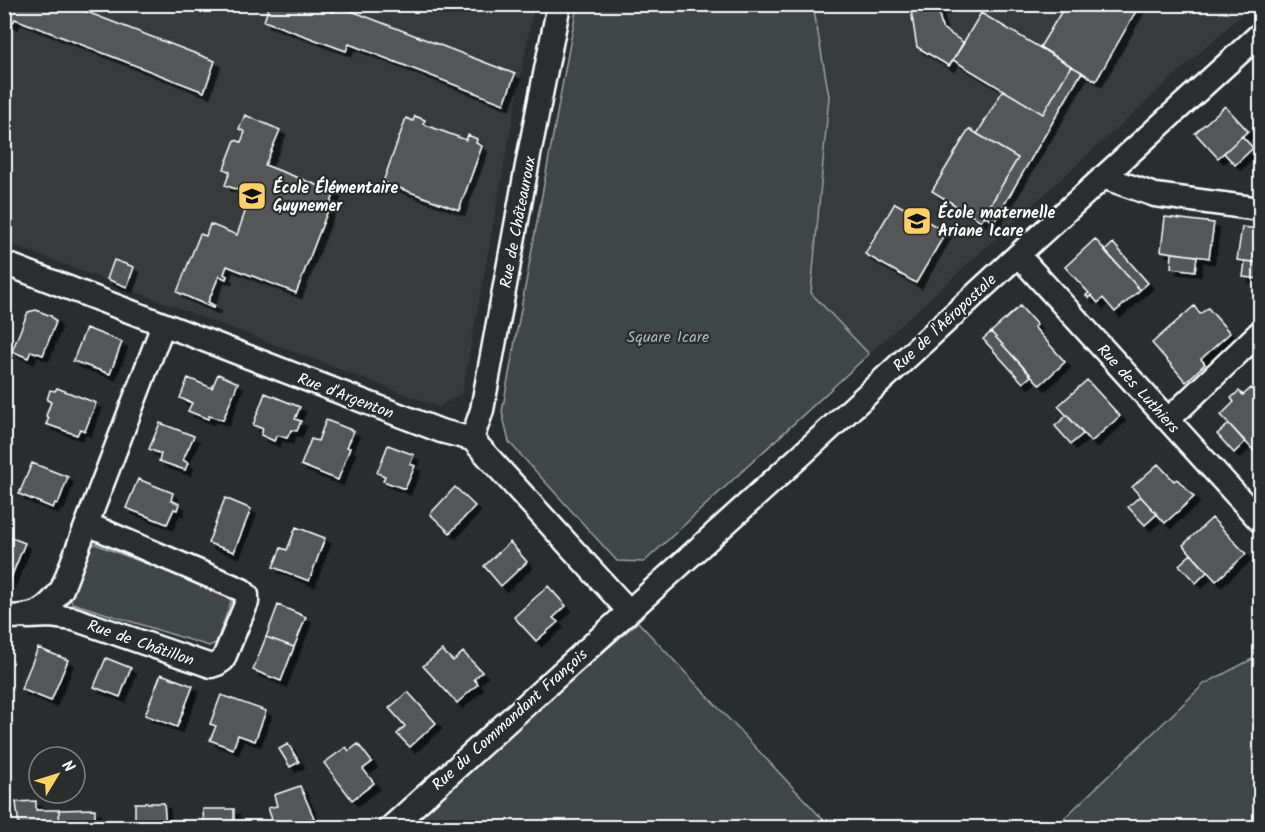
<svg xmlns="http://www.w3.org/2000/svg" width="1265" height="832" viewBox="0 0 1265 832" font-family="Kalam,sans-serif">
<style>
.built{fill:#373a3b}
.green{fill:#414445;stroke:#a0a2a2;stroke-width:1.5}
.building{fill:#555758;stroke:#fff;stroke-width:1.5;filter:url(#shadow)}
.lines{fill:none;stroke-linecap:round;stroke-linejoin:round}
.minor-casing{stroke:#fff;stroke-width:27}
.minor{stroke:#2a2d2e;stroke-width:22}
.labels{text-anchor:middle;stroke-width:4.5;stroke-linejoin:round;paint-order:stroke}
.poi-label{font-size:16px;font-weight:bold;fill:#fff;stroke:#2a2d2e;text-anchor:start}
.street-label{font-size:16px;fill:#fff;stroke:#2a2d2e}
.park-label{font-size:16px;fill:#b3b4b5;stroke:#2a2d2e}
</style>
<defs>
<filter id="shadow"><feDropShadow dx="5.5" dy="5.5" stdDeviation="0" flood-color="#0009"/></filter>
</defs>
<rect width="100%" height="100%" fill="#2a2d2e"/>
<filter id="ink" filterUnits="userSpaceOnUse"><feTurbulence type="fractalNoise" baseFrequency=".0167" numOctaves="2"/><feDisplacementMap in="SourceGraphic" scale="12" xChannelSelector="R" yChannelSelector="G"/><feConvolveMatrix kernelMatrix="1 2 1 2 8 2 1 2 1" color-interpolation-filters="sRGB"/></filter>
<g filter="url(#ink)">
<path class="built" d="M4,5H534L462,393L439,407L5,242Z
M813,5H1252L869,354L811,293L829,96Z"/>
<path class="green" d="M577,5H813L829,96L811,293L869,354L644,562L617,561L509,442L502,412Z
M95,544L230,596L231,602L216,643L209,646L72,603L69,598L88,548Z
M638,622L830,827L403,828Z
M1260,655V827H1055L1204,684Z"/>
<path class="building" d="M4,4H66L215,61L204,92L15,19L12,24L4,21Z
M270,4H313L334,12L336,5L515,74L504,104L349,44L346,51L264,21Z
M910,4H962L938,9L942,28L964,43L949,66L917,47Z
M1066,4H1140L1096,81L1040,47Z
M981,13L1071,66L1043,114L953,60Z
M1071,66L1082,72L994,222L984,216L1018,158L977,134L1003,90L1043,114Z
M1225,106L1248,131L1218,158L1195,133Z
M245,115L280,130L265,165L335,192L296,293L227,266L224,274L227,276L226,279L219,276L208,302L215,306L213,308L177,292L200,234L206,236L210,224L237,235L251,195L225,185L230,172L224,169L235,140L241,142L245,132L239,129Z
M415,116L425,120L423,124L466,140L468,135L477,139L476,143L482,146L459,210L383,182L406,118L413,121Z
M969,129L1018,158L981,221L932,191Z
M1242,136L1253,148L1235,165L1224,153Z
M895,203L946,232L916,283L865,254Z
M1165,217L1214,223L1209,258L1161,251Z
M1242,227L1260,229V263L1237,260Z
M1095,239L1140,290L1115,312L1103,298L1098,303L1091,295L1089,298L1086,295L1089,293L1065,267Z
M1113,243L1148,283L1140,290L1105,251Z
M1172,253L1197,256L1195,271L1171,268Z
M114,260L134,267L127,287L107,279Z
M1245,261L1260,263V279L1243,277Z
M1020,306L1037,325L1034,327L1065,362L1040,385L991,332Z
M1194,306L1200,314L1208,308L1230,333L1201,359L1205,364L1186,382L1152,343Z
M36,310L51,316L56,322L43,355L31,351L28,358L12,351L28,312Z
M86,328L122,342L110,374L73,361Z
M991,332L1031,376L1023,383L983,339Z
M218,374L238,383L223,420L209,416L208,419L188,411L192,403L180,398L188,378L212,388Z
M1087,380L1120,416L1091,442L1058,406Z
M57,388L96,403L85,431L80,429L77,435L46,424L49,418L46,416L51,402L47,400L50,390L55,391Z
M1251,388L1260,398V445L1254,451L1221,415L1234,402L1231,398L1239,391L1243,395Z
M265,393L300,407L295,419L301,421L297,431L291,430L287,438L277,435L274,441L261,435L263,429L253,425Z
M1067,415L1083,434L1071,444L1055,426Z
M326,420L354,431L347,447L350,448L338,480L301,465L311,439L318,441Z
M160,423L194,436L183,460L188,463L185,470L159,461L161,454L149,449Z
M1229,424L1245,442L1234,453L1217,434Z
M388,445L414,455L410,464L415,466L405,489L383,481L385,476L377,473Z
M32,463L68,477L58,504L55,503L53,508L19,494Z
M1158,464L1174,481L1177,479L1194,497L1165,523L1132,487Z
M138,479L173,493L171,500L179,504L177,510L174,509L167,524L126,508Z
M455,487L475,506L450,533L430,514Z
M1140,496L1157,514L1145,525L1128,507Z
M225,498L251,509L234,552L208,543Z
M1212,518L1246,554L1216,581L1183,545Z
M296,527L325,538L309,581L273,567L281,548L287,550Z
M4,535L25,543L8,585L4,584Z
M510,542L527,562L501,586L484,566Z
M1191,554L1207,572L1196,583L1179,565Z
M548,586L566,606L553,618L558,622L536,641L514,617Z
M278,605L306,617L294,647L266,637Z
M266,637L294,647L281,681L253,670Z
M38,648L68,660L51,701L21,689Z
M442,650L453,661L463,652L482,672L474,679L478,684L457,703L423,666Z
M106,658L131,668L120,697L94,687Z
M161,674L193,686L177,727L145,715Z
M408,692L436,723L410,747L397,734L405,726L389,708Z
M221,695L266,711L255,741L238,735L233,749L210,740L216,726L210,724Z
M288,744L299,762L290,767L279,749Z
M358,744L372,762L363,769L374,783L352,800L324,763L346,747L349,751Z
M300,786L314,818L308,820L311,828H275L268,808L277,806L274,795Z
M36,801V810H59L60,828L19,826L16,802Z
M135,803H164L166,828H125V821H135Z
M95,809V828H60L59,810Z
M203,809H234V828H204Z"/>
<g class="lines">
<g class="minor-casing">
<path id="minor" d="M1103,177L1155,195L1260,209
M1018,255L1260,521
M4,263L441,431L472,439L628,610
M1168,420L1260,332
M472,439L482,410L529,155L559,4
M4,617C34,617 44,614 62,589L163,325
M28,617L51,616L74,619L211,666L217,664L223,660L247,602V595L242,590L87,524
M390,828L797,459L1018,255L1260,34"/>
</g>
<use href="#minor" class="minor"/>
</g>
</g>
<defs>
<g id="school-square" transform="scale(1.5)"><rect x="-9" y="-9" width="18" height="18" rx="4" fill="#ffd166" stroke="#2a2d2e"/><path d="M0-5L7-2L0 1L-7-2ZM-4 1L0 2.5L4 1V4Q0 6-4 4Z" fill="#111"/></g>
</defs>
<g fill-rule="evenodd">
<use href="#school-square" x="252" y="196"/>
<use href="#school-square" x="917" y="221"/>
</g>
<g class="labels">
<g class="poi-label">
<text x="273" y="193">École Élémentaire<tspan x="273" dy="18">Guynemer</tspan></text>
<text x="938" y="218">École maternelle<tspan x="938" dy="18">Ariane Icare</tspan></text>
</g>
<g class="street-label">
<text transform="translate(517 222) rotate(-79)" y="6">Rue de Châteauroux</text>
<text transform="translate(944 322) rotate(-43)" y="6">Rue de l'Aéropostale</text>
<text transform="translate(1139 388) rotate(48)" y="6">Rue des Luthiers</text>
<text transform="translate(346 395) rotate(21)" y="6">Rue d'Argenton</text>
<text transform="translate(141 642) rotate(19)" y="6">Rue de Châtillon</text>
<text transform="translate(509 719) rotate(-42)" y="6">Rue du Commandant François</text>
</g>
<g class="park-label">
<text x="668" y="342">Square Icare</text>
</g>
</g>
<rect width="1265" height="832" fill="none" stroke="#2a2d2e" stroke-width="24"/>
<rect x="12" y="12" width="1241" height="808" fill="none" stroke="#fff" stroke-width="2" filter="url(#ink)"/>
<g transform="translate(57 775) rotate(52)"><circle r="28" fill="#2a2d2e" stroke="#7f8182" stroke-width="1.5"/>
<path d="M0-4.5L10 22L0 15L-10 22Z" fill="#ffd166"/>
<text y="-9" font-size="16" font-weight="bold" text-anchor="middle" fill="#ffffff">N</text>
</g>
</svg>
